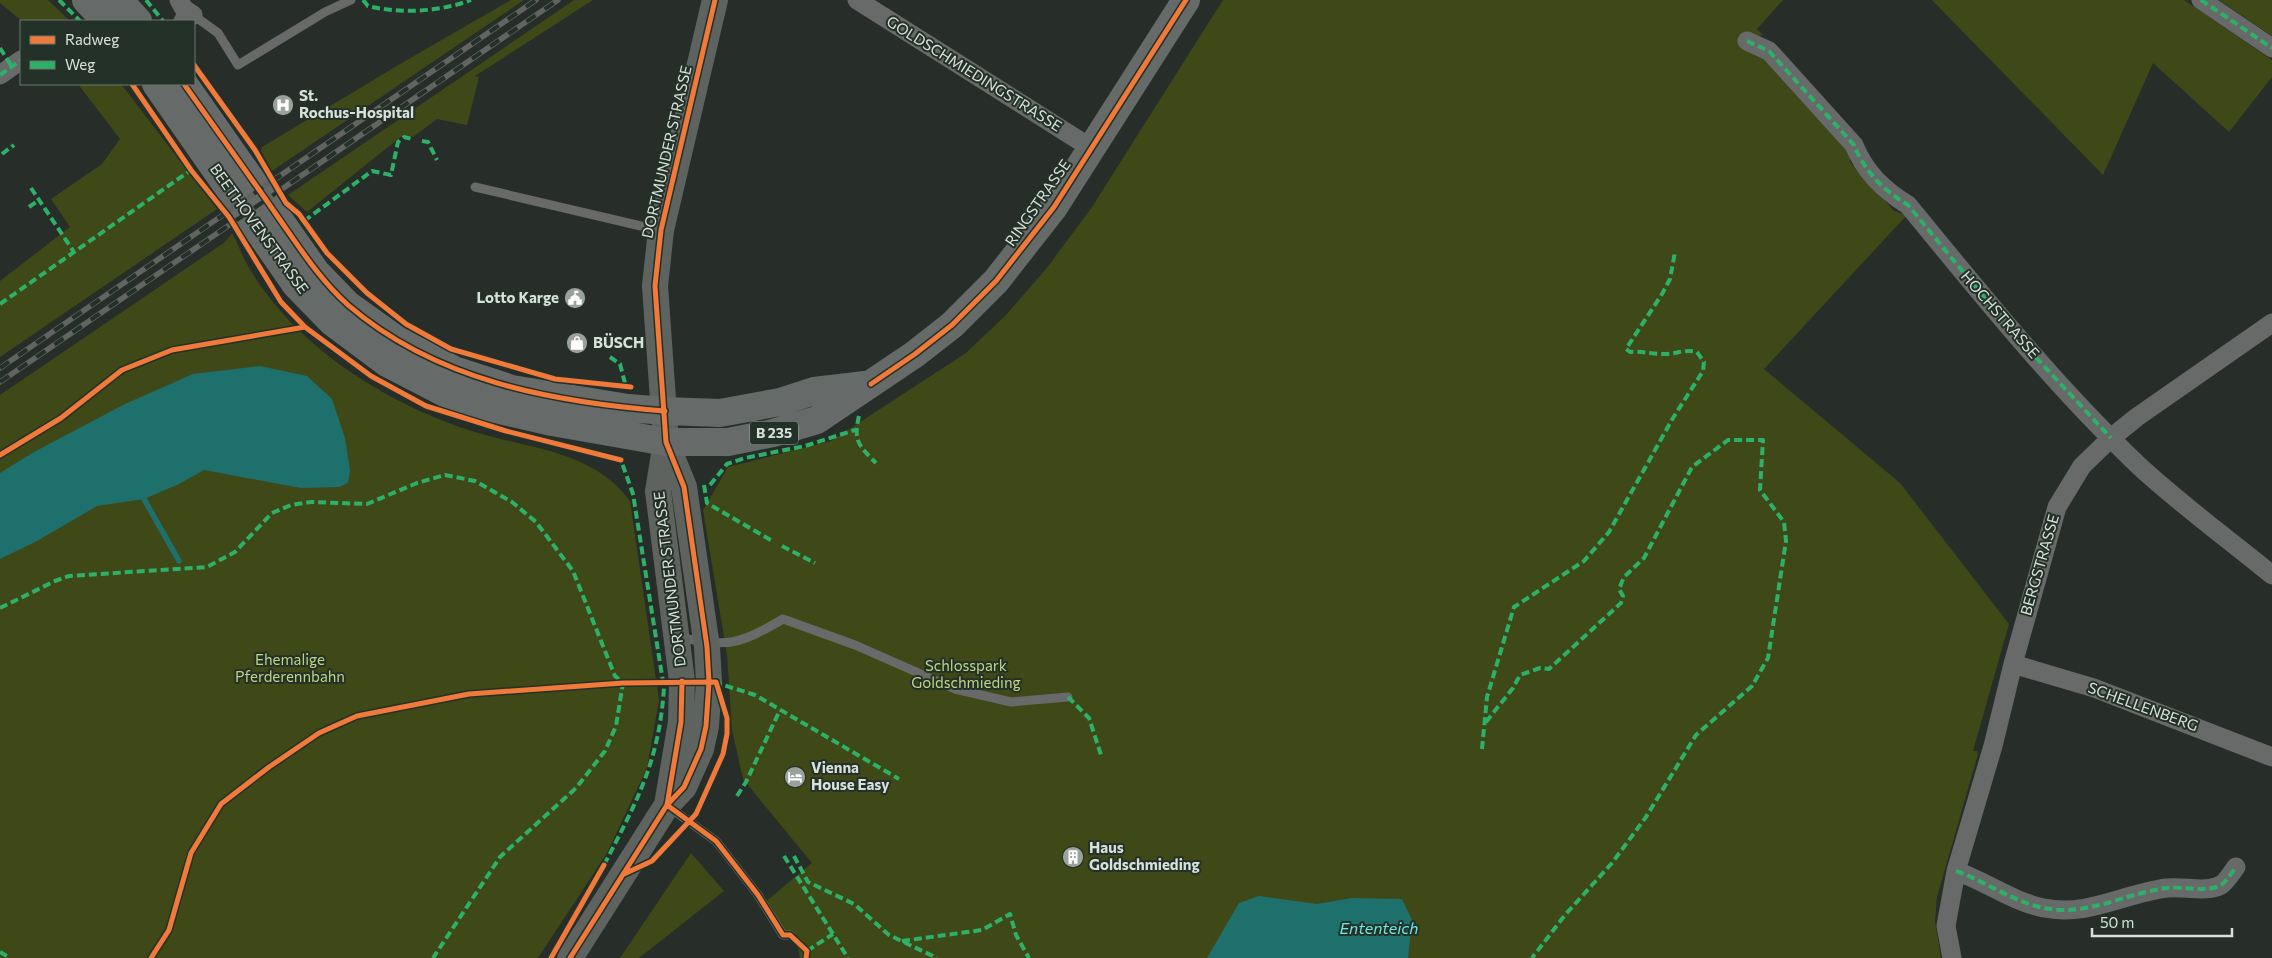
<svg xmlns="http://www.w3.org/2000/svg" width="2272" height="958" viewBox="0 0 2272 958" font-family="Commissioner,sans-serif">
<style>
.green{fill:#3e4917}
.water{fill:#1e706c}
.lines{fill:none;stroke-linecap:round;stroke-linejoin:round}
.stream{stroke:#1e706c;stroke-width:5.5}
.lane{stroke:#676a68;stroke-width:9}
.street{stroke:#676a68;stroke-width:19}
.secondary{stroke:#5e6360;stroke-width:26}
.primary{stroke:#666a68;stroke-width:28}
.rail-casing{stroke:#616562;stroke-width:5.5}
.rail{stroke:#243128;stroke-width:4;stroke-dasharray:11;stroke-linecap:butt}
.quiet{stroke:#2db169;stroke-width:4;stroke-dasharray:8 4;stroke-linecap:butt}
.cycleway-casing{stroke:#243128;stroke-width:8}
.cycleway{stroke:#f17a3a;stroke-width:5}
.labels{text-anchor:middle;stroke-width:4;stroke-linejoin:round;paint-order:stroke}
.shield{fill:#243128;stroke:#a2aca5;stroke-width:1}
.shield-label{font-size:14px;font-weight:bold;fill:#d8e0da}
.street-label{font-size:15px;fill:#d8e0da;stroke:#243128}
.poi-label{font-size:15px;font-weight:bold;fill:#d8e0da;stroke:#243128;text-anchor:start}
.park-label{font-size:15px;fill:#c1d480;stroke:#243128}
.water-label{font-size:16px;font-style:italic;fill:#6ce7e2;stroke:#243128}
</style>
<rect width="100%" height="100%" fill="#272e29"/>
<path class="green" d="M0,0H48L70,21H22L0,3Z
M511,0H524L272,171L261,151L262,147L400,64Z
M574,0H593L475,76L479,77L467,125L437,119L413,137L403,135L307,212L288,195Z
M1223,0H1783L1757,29L1763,35L1752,38L1757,49L1851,153L1850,162L1894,211L1907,215L1764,369L1900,483L2009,624L1973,751H1977L1978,754L1937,897L1935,921L1941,958H800L798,947L764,903L812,863L743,779L732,730L727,655L703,510L728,467L831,441L966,353L1006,315L1046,269L1092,207Z
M1932,0H2184L2272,60V77L2229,132L2153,63L2103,175Z
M2219,0H2272V36Z
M78,84H121L217,209L0,357V281L70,227L51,199L102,164L120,139Z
M232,233C238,243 241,254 247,264C294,348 394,409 485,435C539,450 594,453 630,501L659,700L647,768L607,853L538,958H0V395L225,242Z
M691,853L724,891L639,958H620Z"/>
<path class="water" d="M260,366L307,376L332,399L345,438L350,470L348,483L339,487L301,488L204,470L179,484L144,499L97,506L37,541L0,559V473L34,452L125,404L193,374Z
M1259,896L1317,904L1352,898L1402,899L1412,920L1408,958H1207L1239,903Z"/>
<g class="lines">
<path class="stream" d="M144,499L179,561"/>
<path class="lane" d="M193,15L218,33L238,65L325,12L351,0
M475,187L658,230
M680,637C727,649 742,643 783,619L855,645L955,689L1011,702L1068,697
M669,807L716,841L758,895L783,935H790"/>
<path class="street" d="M179,0L184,9L193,15L183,21
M857,0L1091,148
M2201,0L2272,48
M1747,41L1769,51L1854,145C1865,172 1883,190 1908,205C1981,294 2054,385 2138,465C2180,504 2228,539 2272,575
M0,75L21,60
M2013,664L2094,688L2272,757
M1956,871C1985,881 2013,902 2044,908C2088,917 2125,893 2167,888C2184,886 2206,893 2221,885C2226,882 2232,872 2236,867
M1952,958L1946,926L1956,871L1993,746L2013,664L2057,507L2082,466L2111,438L2137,417L2272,323"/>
<path class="secondary" d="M667,805L681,722L682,681L658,491L666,442L655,286L661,230L715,0
M570,958L667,805L684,787L701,749L706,726L709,682L707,647L684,487L666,443"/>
<path class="primary" d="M86,0L106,21
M119,0L138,21
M156,84L296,285L332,322L387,363L445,393L478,405L552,422L666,442H728L773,433L817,420L915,354L952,325L996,281L1054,207L1186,0
M184,84L316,272L348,305L397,340L454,370L512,389L628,408L665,411L720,413L780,402L814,391L865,385"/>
<g class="rail-casing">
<path id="rail" d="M0,368L536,0
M0,382L558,0"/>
</g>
<use href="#rail" class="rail"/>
<path class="quiet" d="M59,0L80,21
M146,0L163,21
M363,0L368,6C401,14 439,12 471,0
M2201,0L2272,48
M1747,41L1769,51L1854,145C1865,172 1883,190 1908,205L2015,335L2111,438
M0,48L12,67
M0,75L21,60
M422,141L428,142L437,160
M2,154L14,145
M31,188L74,252
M29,207L39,200
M304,221L372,171L391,175L398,142L404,137L412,139
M0,304L191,170
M610,357L620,364L626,387
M859,416C853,441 859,446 876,463
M704,485L707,503L774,542
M710,485L727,464L745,458L805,446L855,430
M782,546L815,563
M0,608L55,581L69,576L207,567L235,552L272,513L291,505L311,502L367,504L417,483L445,475L475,481L512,502L536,522L573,571L615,676L623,683L616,726L605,751L576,788L500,857L433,958
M714,682L755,695L899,779
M1068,697L1089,718L1102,758
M1486,722L1513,688L1520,675L1540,668L1549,669L1621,603L1623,596L1619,589L1624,577L1644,558L1692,467L1728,440H1763L1760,490L1784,522L1786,541L1768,658L1752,686L1696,735L1646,817L1612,863L1565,915L1532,958
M1482,749L1487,697L1514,607L1584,561L1609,532L1673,418L1703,371L1704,362L1697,352C1685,349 1676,354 1665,354C1653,354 1642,351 1630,352L1626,349L1662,294L1670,279L1675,252
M737,796L746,782L780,710
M784,856L848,958
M794,856L808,882L854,904L889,935L937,958
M604,865C637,801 659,762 664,688L633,494L621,460L617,459
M1956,871C1985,881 2013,902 2044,908C2088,917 2125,893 2167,888C2184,886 2206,893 2221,885C2226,882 2232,872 2236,867
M902,941L982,930L1010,914L1016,935L1029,958
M807,951L833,934
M0,952L10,958"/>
<g class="cycleway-casing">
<path id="cycleway" d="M194,65L255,150L286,203L299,214L327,253L367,293L406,324L451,349L555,379L631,387
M132,84L191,170L229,217L281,302L305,327L371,376L426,406L506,431L621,460
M184,84C215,128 247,172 278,217C299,247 320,280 348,305C436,381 553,402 665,411
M871,384L915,354L952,325L996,281L1054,207L1186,0
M0,455L61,418L122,370L172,350L305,327
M667,805L716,841L758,895L783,935H790L807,951L806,958
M667,805L681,722L682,681
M151,958L169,930L191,853L221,804L269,767L319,733L357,716L469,694L623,683L716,682L727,718V734L723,754L696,814L652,861L624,874
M551,958L604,865
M570,958L667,805L684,787L701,749L706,726L709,682L707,647L684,487L666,442L655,286L661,230L715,0"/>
</g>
<use href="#cycleway" class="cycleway"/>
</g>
<defs>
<g id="hospital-disc" transform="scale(1.125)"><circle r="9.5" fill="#9aa29c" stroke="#243128"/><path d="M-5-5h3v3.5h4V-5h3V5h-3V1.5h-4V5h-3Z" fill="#fff"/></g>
<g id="civic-disc" transform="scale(1.125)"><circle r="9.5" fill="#9aa29c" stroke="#243128"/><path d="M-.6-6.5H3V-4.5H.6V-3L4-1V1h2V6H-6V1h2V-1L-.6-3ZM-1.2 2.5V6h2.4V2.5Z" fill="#fff"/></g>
<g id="shop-disc" transform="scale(1.125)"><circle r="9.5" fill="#9aa29c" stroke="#243128"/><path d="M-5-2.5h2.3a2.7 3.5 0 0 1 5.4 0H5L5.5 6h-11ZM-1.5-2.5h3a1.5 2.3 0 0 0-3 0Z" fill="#fff"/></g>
<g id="hotel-disc" transform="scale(1.125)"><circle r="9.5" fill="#9aa29c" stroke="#243128"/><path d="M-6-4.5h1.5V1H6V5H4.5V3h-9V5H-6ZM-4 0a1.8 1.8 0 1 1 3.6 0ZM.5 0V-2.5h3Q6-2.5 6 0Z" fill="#fff"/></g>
<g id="building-disc" transform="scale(1.125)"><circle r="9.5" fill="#9aa29c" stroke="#243128"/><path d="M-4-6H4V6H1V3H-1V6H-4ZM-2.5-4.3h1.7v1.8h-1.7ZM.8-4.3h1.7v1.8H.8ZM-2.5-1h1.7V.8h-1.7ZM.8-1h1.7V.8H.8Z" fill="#fff"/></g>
</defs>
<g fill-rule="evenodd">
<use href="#hospital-disc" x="283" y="105"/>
<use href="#civic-disc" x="575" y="298"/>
<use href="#shop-disc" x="577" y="343"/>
<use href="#hotel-disc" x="795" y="777"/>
<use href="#building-disc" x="1073" y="857"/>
</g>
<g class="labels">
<rect class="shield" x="750" y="421.5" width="48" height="23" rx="4"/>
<g class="shield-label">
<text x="774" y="438">B 235</text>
</g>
<g class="street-label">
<text transform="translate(974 74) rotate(32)" y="5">GOLDSCHMIEDINGSTRASSE</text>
<text transform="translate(667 152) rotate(-77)" y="5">DORTMUNDER STRASSE</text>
<text transform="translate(1038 203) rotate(-55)" y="5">RINGSTRASSE</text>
<text transform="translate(259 229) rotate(54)" y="5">BEETHOVENSTRASSE</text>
<text transform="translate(2000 315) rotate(49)" y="5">HOCHSTRASSE</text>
<text transform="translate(2040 565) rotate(-74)" y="5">BERGSTRASSE</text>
<text transform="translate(670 579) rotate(-97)" y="5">DORTMUNDER STRASSE</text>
<text transform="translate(2143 707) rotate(20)" y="5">SCHELLENBERG</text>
</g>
<g class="poi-label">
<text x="299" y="101">St.<tspan x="299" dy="17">Rochus-Hospital</tspan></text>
<text x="559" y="303" text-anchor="end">Lotto Karge</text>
<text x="593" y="348">BÜSCH</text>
<text x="811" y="773">Vienna<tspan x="811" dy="17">House Easy</tspan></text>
<text x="1089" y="853">Haus<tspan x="1089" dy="17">Goldschmieding</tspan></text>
</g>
<g class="park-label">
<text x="290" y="665">Ehemalige<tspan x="290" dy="17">Pferderennbahn</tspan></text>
<text x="966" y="671">Schlosspark<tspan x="966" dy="17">Goldschmieding</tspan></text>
</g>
<g class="water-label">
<text x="1379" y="934">Ententeich</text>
</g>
</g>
<rect x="20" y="20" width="175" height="65" fill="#243128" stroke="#6c776f"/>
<rect x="30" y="36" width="25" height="8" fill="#f17a3a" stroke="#6c776f"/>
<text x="65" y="45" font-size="15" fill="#d8e0da">Radweg</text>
<rect x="30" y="61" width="25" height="8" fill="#2db169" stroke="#6c776f"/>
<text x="65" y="70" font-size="15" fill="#d8e0da">Weg</text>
<path d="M2092 928v8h140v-8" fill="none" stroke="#d8e0da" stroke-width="2.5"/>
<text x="2100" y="928" font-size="15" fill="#d8e0da" stroke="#243128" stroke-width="4" paint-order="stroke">50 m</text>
</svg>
